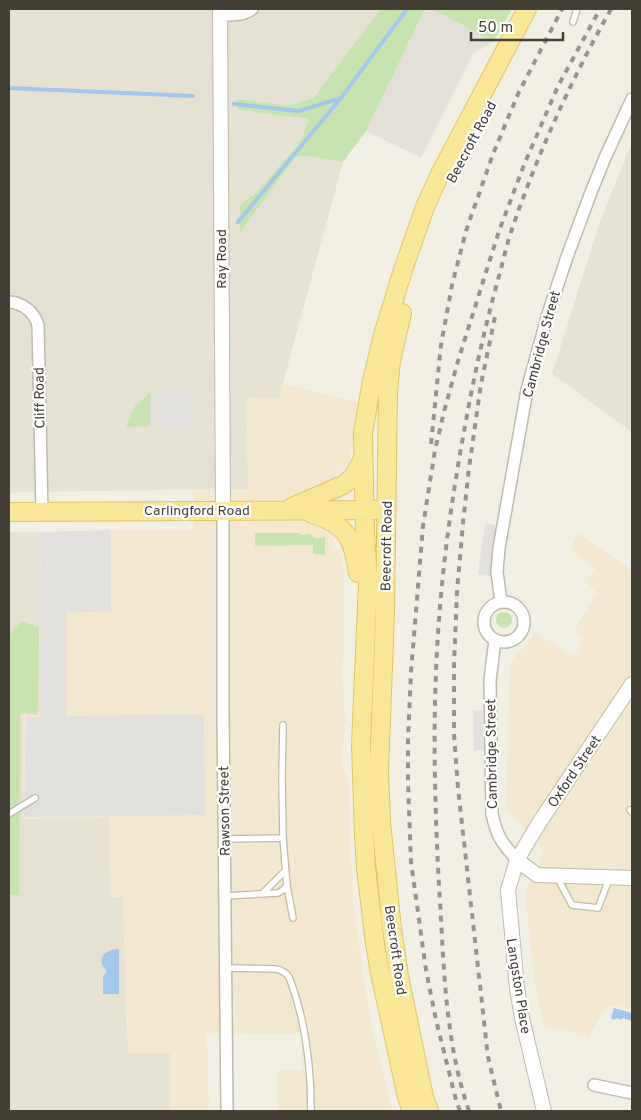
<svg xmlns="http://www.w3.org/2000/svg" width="641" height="1120" viewBox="0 0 641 1120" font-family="Overpass,sans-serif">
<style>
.residential{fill:#e5e1d3}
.commercial{fill:#f3e7d0}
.industrial{fill:#e3e0d9}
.green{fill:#c7e4af}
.parking{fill:#e2e0dc}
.water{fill:#a3c7ec}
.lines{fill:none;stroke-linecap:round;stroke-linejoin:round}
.stream{stroke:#a3c7ec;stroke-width:4}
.service-casing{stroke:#bfbaaa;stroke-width:8}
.minor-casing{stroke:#bfbaaa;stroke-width:14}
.tertiary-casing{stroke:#bfbaaa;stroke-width:16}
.primary-casing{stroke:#ddc567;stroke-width:20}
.service{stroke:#fff;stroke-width:5.5}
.minor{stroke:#fff;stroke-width:11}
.tertiary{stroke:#fff;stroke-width:14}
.primary{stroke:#f9e696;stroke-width:18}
.rail{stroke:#949494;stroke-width:4;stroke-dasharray:6 6;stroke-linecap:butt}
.labels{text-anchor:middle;stroke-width:4.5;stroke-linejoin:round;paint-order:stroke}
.street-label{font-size:14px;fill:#433f34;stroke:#fff}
</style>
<rect width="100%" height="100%" fill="#f1efe4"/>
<path class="residential" d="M9,9H381L313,98L288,105L237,99L238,110L309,119L300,142L257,192L240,205V231L296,157L306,156L343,162L283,383L280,398H247L248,489L19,492L18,493H9Z
M632,142V432L552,374L600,221Z
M9,532H41L39,716L109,817L111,897L123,896L128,1053H170V1111H9Z"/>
<path class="commercial" d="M283,383L360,403L349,464L337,475L334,547L341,552L344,575V623L343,677L345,720L342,762L345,775L349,780L350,840L353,897L363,977L372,1027L392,1111H277V1070H302V1034L207,1033L209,1111H170V1053H128V1016H126L123,897H111L109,817L23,819L22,715L38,714L41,532L117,530H193V489H248L247,397L280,398Z
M578,533L632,570V1010L611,1005L601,1015L589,1037L544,1026L535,986L525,894L544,849L507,810L506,804L510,665L516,655L529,642L535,632L574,657L583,639L575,628L597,593L585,581L595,569L570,549Z"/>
<path class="industrial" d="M425,9H433L493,42L473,54L421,158L366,131Z"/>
<path class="green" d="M381,9H425L366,131L343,162L306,156L296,157L240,232V205L257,192L300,142L309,119L238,110L236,99L288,105L313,98Z
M433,9H512L493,42Z
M151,392L150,426L126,427L135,406Z
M255,533H300V535L309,534L313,536V538H325V555L313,554V545L255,546Z
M496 620a8 8 0 1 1 16 0a8 8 0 1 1-16 0Z
M21,621L39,627L38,715L20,713L19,895H9V636Z"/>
<path class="parking" d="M151,392L191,393V427H150Z
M485,523L496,525L490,576L478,574Z
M111,530V611L66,613V716L204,714L205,815L24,817L26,717L62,716H39L41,532Z
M473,710H482L484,750H474Z"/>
<path class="water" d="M119,949V994H103V976L106,973V970C95,958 106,949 119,949Z
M614,1008L632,1013V1021L623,1018L621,1020L617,1018L613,1020L611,1018Z"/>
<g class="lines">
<path class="stream" d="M9,88L193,96
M234,104L299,111L341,98
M238,222L341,98L407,9"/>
<g class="service-casing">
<path id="service" d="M573,22L577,9
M630,810L632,812
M9,814L35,798
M283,838L282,779L283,725
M225,839L283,838L287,886L283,890L278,893L225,896
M557,877L572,905L598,908L610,877
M287,886L293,918
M262,894L285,871
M226,968L276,969C282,970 285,972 289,977C305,1018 311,1067 311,1111"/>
</g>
<g class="minor-casing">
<path id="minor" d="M220,15C232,15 242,16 252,9
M9,302C23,303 34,312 38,325L42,511
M223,510V710L227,1111
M484 622a20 20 0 1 1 40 0a20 20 0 1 1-40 0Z
M501,602L497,572L499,548L527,390L548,314L567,257L590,195L604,160L632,99
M495,640L490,680L492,814C497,837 502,843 517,860
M594,1085L632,1093"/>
</g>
<g class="tertiary-casing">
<path id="tertiary" d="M220,9L223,510
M517,860L537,875L632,878
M544,1111L522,1018L517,988L508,890L517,860L539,823L632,684"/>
</g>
<g class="primary-casing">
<path id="primary" d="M402,313L391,361L388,391L385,614L379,771L381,822L392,929L399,976L424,1097L429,1111
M292,507L343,485L353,477L362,461V459
M9,512L376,510
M312,514C347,524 353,539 358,573
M412,1111L407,1097L380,973L375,944L366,868L364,836L361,744L368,583L365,533L363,433L372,381L383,335L403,270L425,207L439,176L527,9"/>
</g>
<use href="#service" class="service"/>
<use href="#minor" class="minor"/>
<use href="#tertiary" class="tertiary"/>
<use href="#primary" class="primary"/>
<path class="rail" d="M495,317L481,384L469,468L463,523L457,591L454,667V734L458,788L488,1057L501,1111
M431,444L441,345L452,285L466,231L493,154L518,94L562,9
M460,1111L456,1100L436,1020L426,970L411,862L408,783V739L411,672L423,526L435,450L445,408L458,361L499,231L524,165L558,86L600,9
M469,1111C444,1039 444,962 439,886C434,793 432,700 440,607C445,546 454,486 465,426C474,376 485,326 499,276C503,262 506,247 511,232C537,155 571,80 611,9"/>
</g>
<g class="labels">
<g class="street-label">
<text transform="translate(471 142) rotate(-62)" y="5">Beecroft Road</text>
<text transform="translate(221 259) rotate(-90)" y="5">Ray Road</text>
<text transform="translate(541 344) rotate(-75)" y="5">Cambridge Street</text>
<text transform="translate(39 398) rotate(-91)" y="5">Cliff Road</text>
<text x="197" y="515">Carlingford Road</text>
<text transform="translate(386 546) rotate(-89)" y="5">Beecroft Road</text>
<text transform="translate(491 754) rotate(-91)" y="5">Cambridge Street</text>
<text transform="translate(574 771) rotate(-56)" y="5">Oxford Street</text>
<text transform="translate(224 811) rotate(-91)" y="5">Rawson Street</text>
<text transform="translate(396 950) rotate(82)" y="5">Beecroft Road</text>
<text transform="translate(519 986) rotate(81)" y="5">Langston Place</text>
</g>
</g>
<rect width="641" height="1120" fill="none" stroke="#433f34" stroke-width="20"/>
<path d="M471 32v8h92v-8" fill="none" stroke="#433f34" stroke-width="2.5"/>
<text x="478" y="32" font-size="15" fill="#433f34" stroke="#ffffff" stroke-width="4" paint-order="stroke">50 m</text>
</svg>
